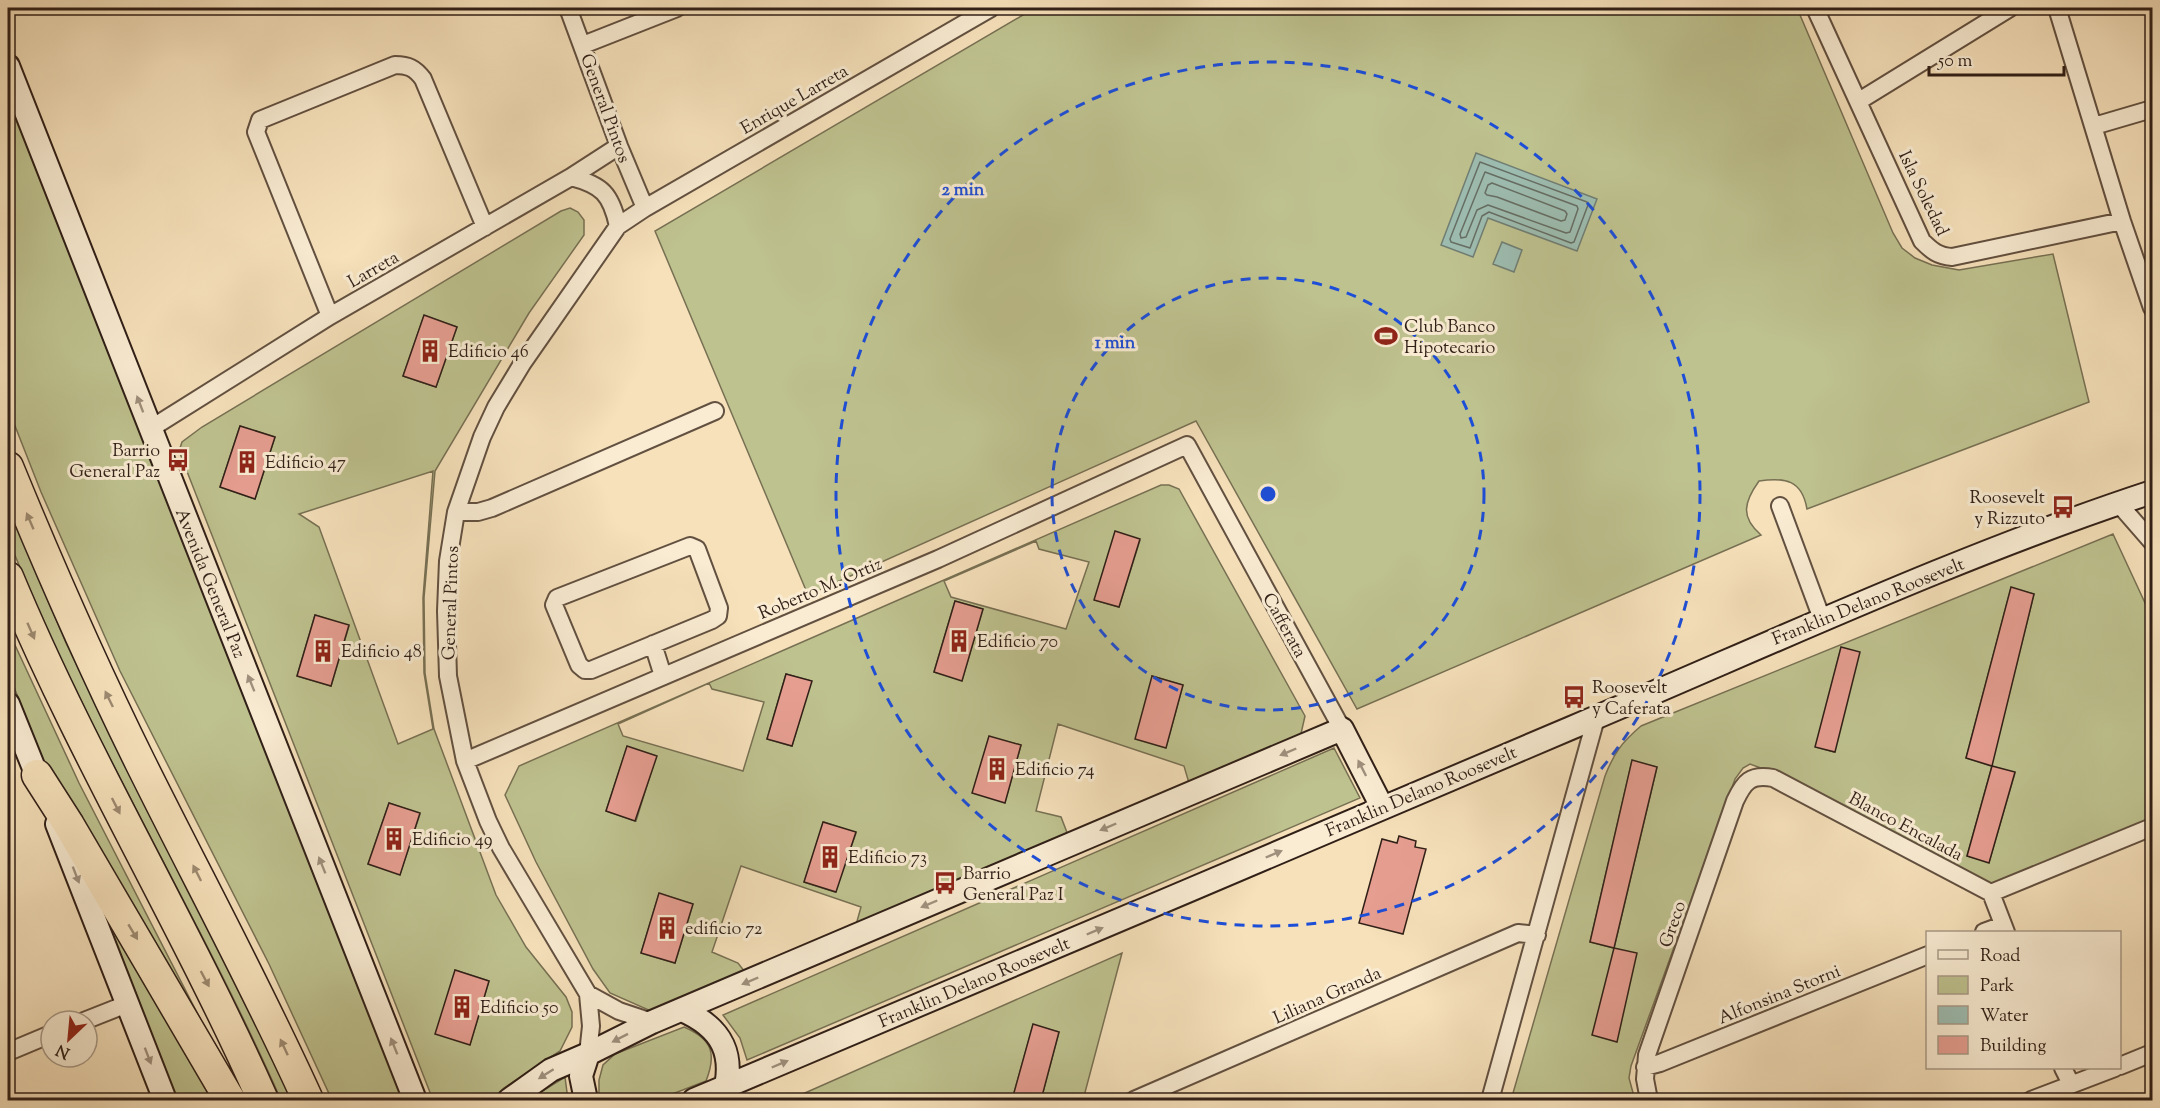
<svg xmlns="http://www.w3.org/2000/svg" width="2160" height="1108" viewBox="0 0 2160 1108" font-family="'Sorts Mill Goudy',serif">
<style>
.green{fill:#bec28f;stroke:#777053;stroke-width:1.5;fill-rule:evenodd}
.water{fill:#9dbdb1;stroke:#717e73;stroke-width:1.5}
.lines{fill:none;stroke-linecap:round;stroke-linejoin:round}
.shore{stroke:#666e64;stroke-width:1.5}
.building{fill:#e69e91;stroke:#301f17;stroke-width:1.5}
.street-casing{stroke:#625040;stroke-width:20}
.secondary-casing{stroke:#301f17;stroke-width:26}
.highway-casing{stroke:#301f17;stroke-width:33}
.street{stroke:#f9ecd3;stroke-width:16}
.secondary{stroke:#f9ecd3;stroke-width:22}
.highway{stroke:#f6e1bb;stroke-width:30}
.oneway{fill:#9f907e}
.oneway2{fill:#9d8a71}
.ring{fill:none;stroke:#1d4ed8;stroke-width:3;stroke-dasharray:10 8}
.labels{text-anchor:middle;stroke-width:6;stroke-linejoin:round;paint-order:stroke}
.street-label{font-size:18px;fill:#301f17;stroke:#f9ecd3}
.poi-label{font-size:18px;fill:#301f17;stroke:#f9ecd3;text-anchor:start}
.centre{fill:#1d4ed8;stroke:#f9ecd3;stroke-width:3}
.ring-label{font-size:18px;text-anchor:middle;font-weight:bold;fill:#1d4ed8;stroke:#f9ecd3;stroke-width:6;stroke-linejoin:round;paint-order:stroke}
</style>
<rect width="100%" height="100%" fill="#f6e1bb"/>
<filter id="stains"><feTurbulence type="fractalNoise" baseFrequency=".00333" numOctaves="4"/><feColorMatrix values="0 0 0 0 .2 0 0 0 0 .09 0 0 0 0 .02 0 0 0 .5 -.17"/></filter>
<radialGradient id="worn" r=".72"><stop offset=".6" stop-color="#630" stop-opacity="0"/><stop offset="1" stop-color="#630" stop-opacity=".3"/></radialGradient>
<path class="green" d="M1035,8H1797L1893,233L1902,248L1915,258L1932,265L1959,270L2053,254L2089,402L1807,509C1802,480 1785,477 1759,481C1744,502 1740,517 1761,535L1357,709L1196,421L808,595L655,231Z
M8,98L404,1100H332L269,964L120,671L41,492L8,408Z
M570,208L578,212L584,220V235L529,313L435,471L424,598L425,673L434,729L496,895L526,947L566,997L572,1012V1027L560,1051L504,1088L491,1100H433L179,451L182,442L202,427L561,211ZM424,316L457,327L436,387L403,376ZM240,426L275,437L255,499L220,487ZM433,471L423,598L424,673L433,729L398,744L319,527L299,514ZM315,615L349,626L331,686L297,676ZM389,803L420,814L400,874L368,864ZM455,970L489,981L470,1044Z
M1161,485H1169L1179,489L1305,716L1300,738L653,1012L610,993L593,969L536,862L505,795L519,766ZM1140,540L1119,607L1095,600ZM1036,541L1039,549L1089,562L1066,629L951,597L944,581ZM955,601L983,609L962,680L934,672ZM786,674L811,681L792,746L767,739ZM1152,676L1183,685L1166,747ZM709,683L712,689L764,702L743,771L623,736L618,724ZM1058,724L1184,766L1189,783L1068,835L1061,817L1036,811ZM989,737L1021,745L1005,802L973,793ZM627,747L656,756L636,821L606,811ZM824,822L856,833L835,892L804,882ZM741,866L861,907L856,925L745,972L738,963L712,952ZM659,894L693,904L675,963L641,953Z
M8,507L66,643L104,722L209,929L293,1100H281C197,910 85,732 8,538Z
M2113,534L2152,618V824L1992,887L1769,771L1750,764L1743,768L1735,779L1631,1066L1629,1078L1635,1100H1511L1605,776C1614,753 1622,742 1641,726ZM2011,588L2034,594L1991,766L1966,758ZM1841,648L1834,752L1816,747ZM1632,761L1657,767L1614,948L1590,942ZM1992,766L2015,773L1989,862L1967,856Z
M8,630L79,783L208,1034L44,763L8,672Z
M1334,748L1360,798L747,1060L740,1038L723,1015Z
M90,883L217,1100H176Z
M1122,953L1083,1100H1041L1059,1032L1033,1025L1012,1100H789Z
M684,1027C712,1039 717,1053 706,1081L657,1100H602L599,1096V1080L603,1065L615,1054Z
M565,1077L568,1100H528Z"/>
<path class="water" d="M1476,153L1597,199L1577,251L1488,218L1473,257L1441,245Z
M1502,242L1522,250L1514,272L1493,264Z"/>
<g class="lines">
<path class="shore" d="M1480,162L1587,202L1588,205L1574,242L1571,243L1489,212L1482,216L1470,248L1451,242L1450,239Z
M1485,172L1577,206L1578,209L1570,232L1566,233L1488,205L1477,210L1466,237L1461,238L1460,234Z
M1492,183L1565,211L1567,214L1565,220L1561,221L1497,197L1487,195L1485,193L1488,185Z"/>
</g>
<path class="building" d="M424,315L457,327L436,387L403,376Z
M240,426L275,437L255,499L220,487Z
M1115,531L1140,539L1119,607L1094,600Z
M2011,587L2034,594L1992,766L1966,758Z
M955,601L983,609L962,681L934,672Z
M315,615L349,625L331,686L297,676Z
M1841,647L1860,652L1835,752L1815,747Z
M786,674L812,681L792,746L767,739Z
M1152,676L1183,685L1166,748L1135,739Z
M989,736L1021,745L1005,803L972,793Z
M627,746L657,756L635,821L606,811Z
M1632,760L1657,767L1614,948L1590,942Z
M1992,766L2015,772L1989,863L1967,856Z
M389,803L420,813L400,875L368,864Z
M823,822L856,832L836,892L804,882Z
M1399,836L1416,841L1415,847L1426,849L1403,934L1359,923L1382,839L1397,843Z
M659,893L693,904L675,963L641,953Z
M1614,948L1637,953L1617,1042L1592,1035Z
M455,970L489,981L470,1045L435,1034Z
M1033,1024L1059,1032L1041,1100H1012Z"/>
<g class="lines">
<g class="street-casing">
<path id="street" d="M568,8L619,146L645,208
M1815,8L1922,241C1932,251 1938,256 1952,257L2122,221
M2057,8L2122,221L2152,308
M583,45L677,8
M1859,101L2010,8
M2094,126L2152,109
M571,177C602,185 611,194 618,226
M330,316L256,132L260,120L395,65C408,65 415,68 423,79L485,227
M150,429L330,316L571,177L619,146
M2118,503L2152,542
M1780,506L1822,619
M456,512H478L492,508L715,411
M690,546L697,549L719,608L718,616L712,620L591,670H585L579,665L554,605L557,598Z
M653,644L663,676
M465,761L938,559L1187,445L1342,729
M1991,893L2152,827
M1984,932L2003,925
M588,994L619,1011L652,1022
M84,1021L127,1004
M8,1052L51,1034
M588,1054L591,1026L588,994L501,848L488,821L465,761L448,676L446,611L448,561L456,512L482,437L496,407L522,364L618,226L645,208L991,8
M2120,1066L2152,1053
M1645,1067L1660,1063L1928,955
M2063,1068L2071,1084
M1134,1100L1518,933L1537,935
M1490,1100L1596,718
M1649,1100L1645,1079L1647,1055L1735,801C1744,782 1750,774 1773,778L1991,893L2006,932
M2031,1100L2115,1068"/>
</g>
<g class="secondary-casing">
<path id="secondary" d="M8,66L415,1100
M8,704L42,788
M57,824L165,1100
M682,1010C723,1028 736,1055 723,1098
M509,1100L551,1070L588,1054L652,1022L1342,729L1382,807
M586,1100L581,1076L588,1054
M694,1100C986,977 1279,852 1571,728C1764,647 1954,557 2152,492"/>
</g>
<g class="highway-casing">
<path id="highway" d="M8,467C49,567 92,665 140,762C196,875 256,985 308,1100
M8,577C83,757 184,923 263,1100
M37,775L69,825L230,1100"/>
</g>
<use href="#street" class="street"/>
<use href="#secondary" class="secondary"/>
<use href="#highway" class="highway"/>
</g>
<defs><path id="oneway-solid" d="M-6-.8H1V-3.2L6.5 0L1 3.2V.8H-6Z" transform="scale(1.5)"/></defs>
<g class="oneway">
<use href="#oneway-solid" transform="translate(140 404) rotate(-111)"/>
<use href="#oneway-solid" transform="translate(251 683) rotate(-112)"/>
<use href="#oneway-solid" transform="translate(1288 752) rotate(157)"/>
<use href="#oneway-solid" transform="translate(1362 768) rotate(-117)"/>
<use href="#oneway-solid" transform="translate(1108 827) rotate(157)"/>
<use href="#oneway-solid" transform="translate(1274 854) rotate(-23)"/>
<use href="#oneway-solid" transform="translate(322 865) rotate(-112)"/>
<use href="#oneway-solid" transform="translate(76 875) rotate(69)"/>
<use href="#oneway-solid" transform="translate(929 904) rotate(157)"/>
<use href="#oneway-solid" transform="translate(1095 931) rotate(-23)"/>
<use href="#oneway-solid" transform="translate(750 981) rotate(157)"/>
<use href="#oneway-solid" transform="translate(620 1038) rotate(153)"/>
<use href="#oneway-solid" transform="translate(394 1046) rotate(-112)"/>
<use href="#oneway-solid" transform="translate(148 1056) rotate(69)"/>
<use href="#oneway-solid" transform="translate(780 1064) rotate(-23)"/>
<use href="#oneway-solid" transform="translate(546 1074) rotate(148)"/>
</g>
<g class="oneway2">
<use href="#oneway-solid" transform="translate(30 521) rotate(-113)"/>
<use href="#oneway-solid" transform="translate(31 631) rotate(66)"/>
<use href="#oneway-solid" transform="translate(109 699) rotate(-116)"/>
<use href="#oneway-solid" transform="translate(116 806) rotate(63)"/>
<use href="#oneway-solid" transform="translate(197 873) rotate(-117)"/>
<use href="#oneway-solid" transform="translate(133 932) rotate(59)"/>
<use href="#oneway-solid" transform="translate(205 979) rotate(62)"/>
<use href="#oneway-solid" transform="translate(284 1047) rotate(-115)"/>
</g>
<g class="ring">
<circle cx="1268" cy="494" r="216"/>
<circle cx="1268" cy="494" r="432"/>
</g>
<defs>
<g id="stadium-bare" transform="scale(1.8)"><path d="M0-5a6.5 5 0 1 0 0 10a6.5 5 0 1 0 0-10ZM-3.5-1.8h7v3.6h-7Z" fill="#8f2418" stroke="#f9ecd3" stroke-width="2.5" paint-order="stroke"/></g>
<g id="building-bare" transform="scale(1.8)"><path d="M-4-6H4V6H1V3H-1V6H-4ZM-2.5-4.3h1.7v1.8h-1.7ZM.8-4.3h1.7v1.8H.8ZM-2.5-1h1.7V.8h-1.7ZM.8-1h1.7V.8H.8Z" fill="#8f2418" stroke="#f9ecd3" stroke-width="2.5" paint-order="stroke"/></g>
<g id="bus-bare" transform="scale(1.8)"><path d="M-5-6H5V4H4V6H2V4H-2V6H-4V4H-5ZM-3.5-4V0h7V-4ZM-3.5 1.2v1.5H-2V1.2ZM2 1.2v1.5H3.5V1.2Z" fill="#8f2418" stroke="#f9ecd3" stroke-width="2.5" paint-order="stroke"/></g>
</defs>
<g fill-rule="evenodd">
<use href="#stadium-bare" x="1386" y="336"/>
<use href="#building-bare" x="430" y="351"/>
<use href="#bus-bare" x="178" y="460"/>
<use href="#building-bare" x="247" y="462"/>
<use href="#bus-bare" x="2063" y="507"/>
<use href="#building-bare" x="959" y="641"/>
<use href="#building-bare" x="323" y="651"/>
<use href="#bus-bare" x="1574" y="697"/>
<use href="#building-bare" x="997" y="769"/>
<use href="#building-bare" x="394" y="839"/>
<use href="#building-bare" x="830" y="857"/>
<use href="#bus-bare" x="945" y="883"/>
<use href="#building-bare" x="667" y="928"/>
<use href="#building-bare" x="462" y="1007"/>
</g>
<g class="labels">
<g class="street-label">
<text transform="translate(794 99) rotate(-30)" y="6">Enrique Larreta</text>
<text transform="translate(606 108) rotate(70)" y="6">General Pintos</text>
<text transform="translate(1924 193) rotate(64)" y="6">Isla Soledad</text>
<text transform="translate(373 269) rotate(-30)" y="6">Larreta</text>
<text transform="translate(211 583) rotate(68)" y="6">Avenida General Paz</text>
<text transform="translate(820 588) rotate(-23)" y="6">Roberto M. Ortiz</text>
<text transform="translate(1868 601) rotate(-22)" y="6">Franklin Delano Roosevelt</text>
<text transform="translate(450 603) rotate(-88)" y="6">General Pintos</text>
<text transform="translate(1285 625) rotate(61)" y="6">Cafferata</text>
<text transform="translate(1421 791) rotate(-23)" y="6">Franklin Delano Roosevelt</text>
<text transform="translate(1906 826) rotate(28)" y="6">Blanco Encalada</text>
<text transform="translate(1672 924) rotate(-71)" y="6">Greco</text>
<text transform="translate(974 982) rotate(-23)" y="6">Franklin Delano Roosevelt</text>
<text transform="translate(1779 994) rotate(-22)" y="6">Alfonsina Storni</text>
<text transform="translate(1327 995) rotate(-24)" y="6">Liliana Granda</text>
</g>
<g class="poi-label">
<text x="1404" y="332">Club Banco<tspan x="1404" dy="21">Hipotecario</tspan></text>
<text x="448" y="357">Edificio 46</text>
<text x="160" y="456" text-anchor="end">Barrio<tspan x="160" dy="21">General Paz</tspan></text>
<text x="265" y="468">Edificio 47</text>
<text x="2045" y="503" text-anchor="end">Roosevelt<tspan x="2045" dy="21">y Rizzuto</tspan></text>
<text x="977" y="647">Edificio 70</text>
<text x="341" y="657">Edificio 48</text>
<text x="1592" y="693">Roosevelt<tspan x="1592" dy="21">y Caferata</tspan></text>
<text x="1015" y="775">Edificio 74</text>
<text x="412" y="845">Edificio 49</text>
<text x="848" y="863">Edificio 73</text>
<text x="963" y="879">Barrio<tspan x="963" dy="21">General Paz I</tspan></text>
<text x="685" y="934">edificio 72</text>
<text x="480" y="1013">Edificio 50</text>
</g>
</g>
<circle cx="1268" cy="494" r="9" class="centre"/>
<g class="ring-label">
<text x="963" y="195">2 min</text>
<text x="1115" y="348">1 min</text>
</g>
<rect width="2160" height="1108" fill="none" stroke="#f6e1bb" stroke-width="30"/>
<rect x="9" y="9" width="2142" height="1090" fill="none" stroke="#301f17" stroke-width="3"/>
<rect x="15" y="15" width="2130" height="1078" fill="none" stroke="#301f17" stroke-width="1.5"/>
<rect x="1926" y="931" width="195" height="138" fill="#f9ecd3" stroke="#a99a88" stroke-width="1.5"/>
<rect x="1938" y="950" width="30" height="9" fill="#f9ecd3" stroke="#a99a88" stroke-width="1.5"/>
<text x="1980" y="961" font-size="18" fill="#301f17">Road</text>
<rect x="1938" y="976" width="30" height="18" fill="#bec28f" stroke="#a99a88" stroke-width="1.5"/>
<text x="1980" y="991" font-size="18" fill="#301f17">Park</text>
<rect x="1938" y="1006" width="30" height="18" fill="#9dbdb1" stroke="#a99a88" stroke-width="1.5"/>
<text x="1980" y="1021" font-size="18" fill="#301f17">Water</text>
<rect x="1938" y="1036" width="30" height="18" fill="#e69e91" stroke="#a99a88" stroke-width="1.5"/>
<text x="1980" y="1051" font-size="18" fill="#301f17">Building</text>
<g transform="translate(69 1039) rotate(206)"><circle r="28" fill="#f9ecd3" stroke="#a99a88" stroke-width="1.5"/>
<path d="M0-4.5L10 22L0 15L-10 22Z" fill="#8f2418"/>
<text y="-9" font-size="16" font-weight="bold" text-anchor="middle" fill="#301f17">N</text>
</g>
<path d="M1929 66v9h135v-9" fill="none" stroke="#301f17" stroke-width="3"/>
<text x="1938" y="66" font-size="18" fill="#301f17" stroke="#f9ecd3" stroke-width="4.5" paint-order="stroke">50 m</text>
<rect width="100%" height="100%" filter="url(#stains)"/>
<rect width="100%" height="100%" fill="url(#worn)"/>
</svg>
